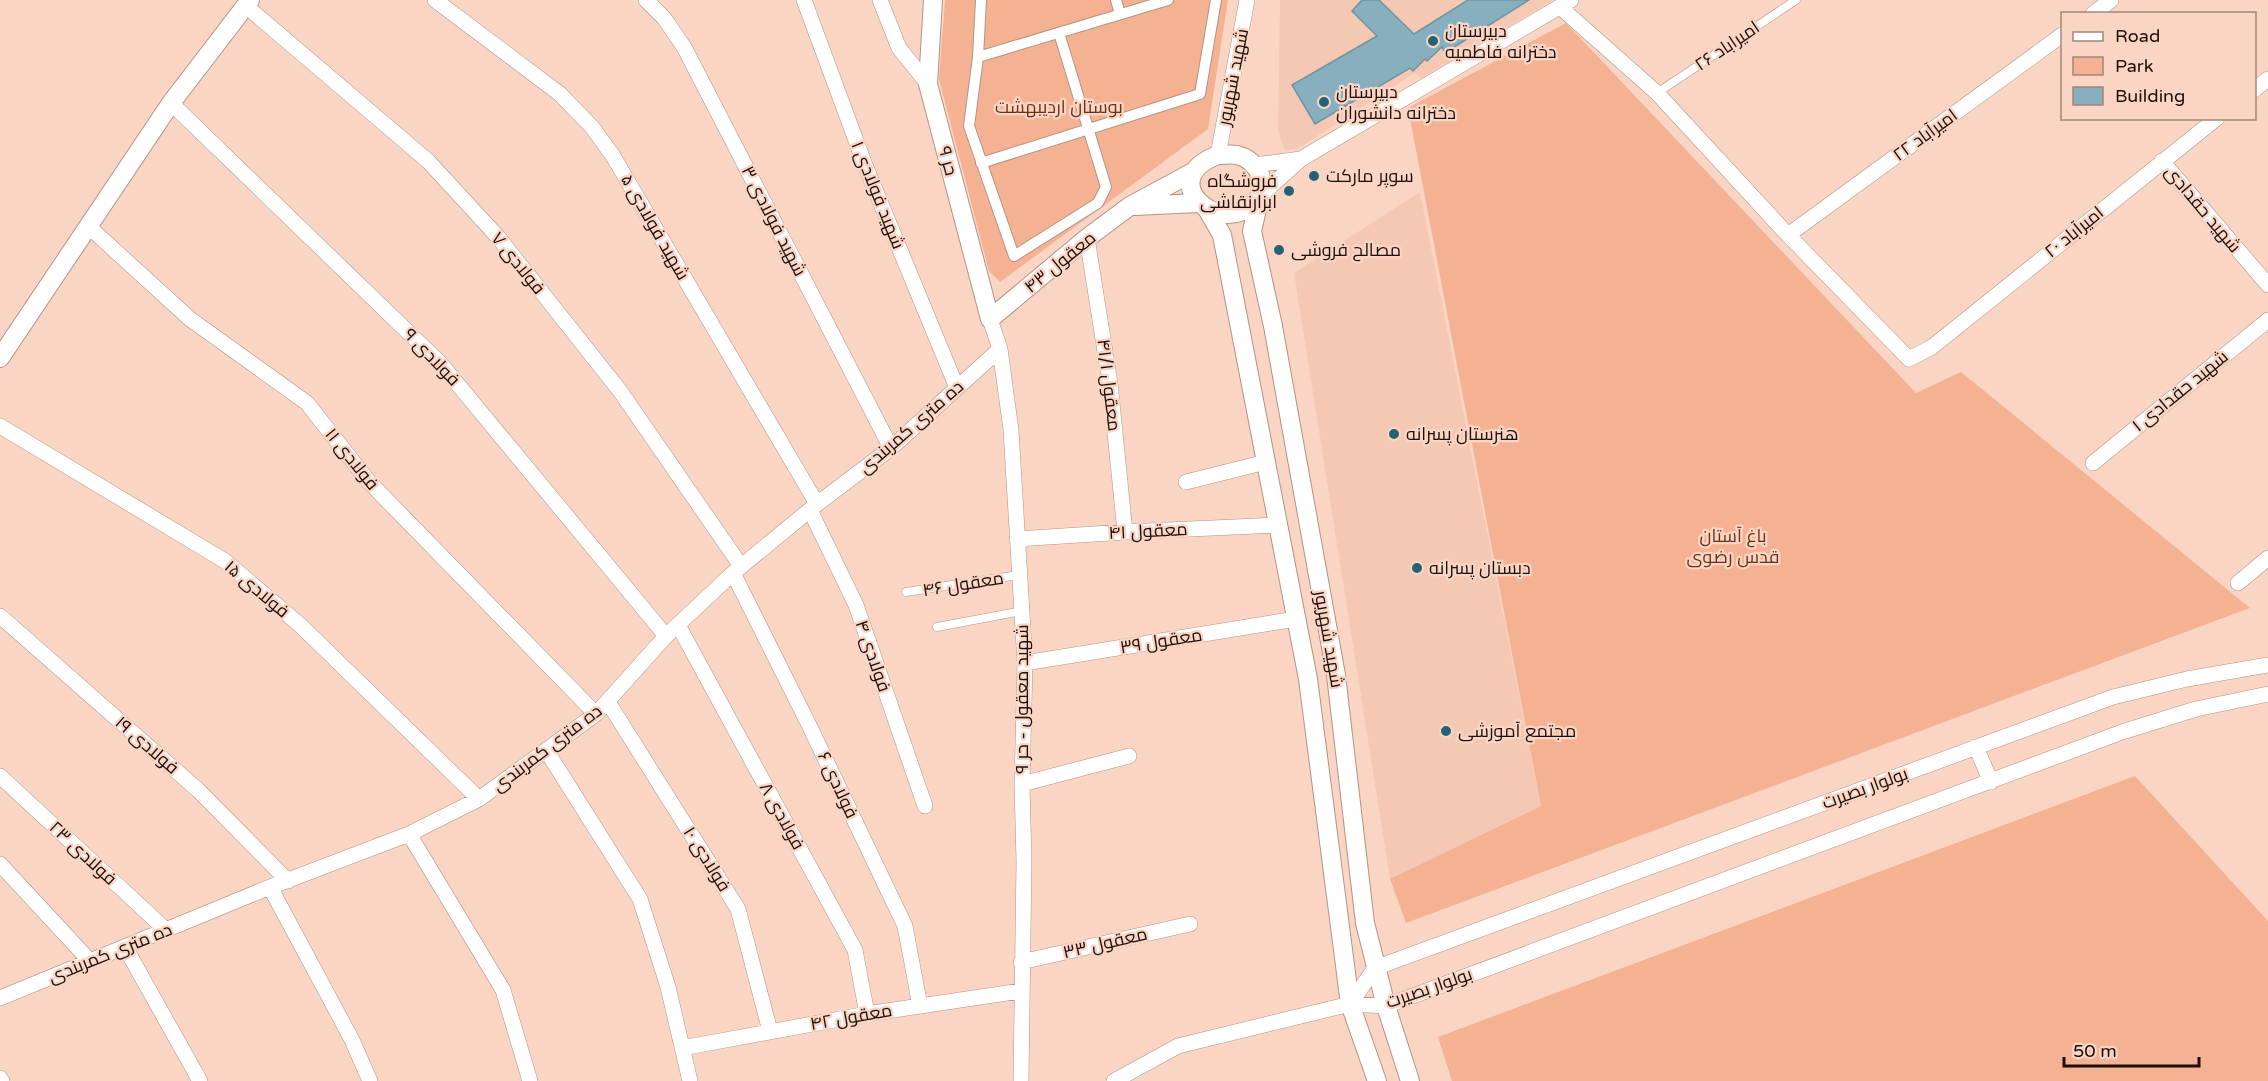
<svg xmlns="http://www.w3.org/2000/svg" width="2268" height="1081" viewBox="0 0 2268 1081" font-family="'Varela Round',Cairo,sans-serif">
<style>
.built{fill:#f5c8b4}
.green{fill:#f4b293}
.building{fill:#88afbe;stroke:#6e95a3;stroke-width:1.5}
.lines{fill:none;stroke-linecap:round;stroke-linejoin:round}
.service-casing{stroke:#b59283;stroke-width:9}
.pedestrian-casing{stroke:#b59283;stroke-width:12}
.minor-casing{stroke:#b59283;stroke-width:16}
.tertiary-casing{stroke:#b59283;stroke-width:20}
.service{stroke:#fff;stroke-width:8}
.pedestrian{stroke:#fff;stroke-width:10}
.minor{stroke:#fff;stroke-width:15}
.tertiary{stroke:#fff;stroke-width:18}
.poi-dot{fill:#226377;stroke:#fad5c4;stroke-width:2}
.labels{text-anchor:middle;stroke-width:4.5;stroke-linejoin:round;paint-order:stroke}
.poi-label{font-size:18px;fill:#1c0f0a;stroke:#fad5c4;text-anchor:start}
.street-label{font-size:18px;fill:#1c0f0a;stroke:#fad5c4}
.park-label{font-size:18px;fill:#6b3215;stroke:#fad5c4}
</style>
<rect width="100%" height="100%" fill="#fad5c4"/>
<path class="built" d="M1280,0H1553L1421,78L1415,73L1297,149L1285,150L1278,131Z
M1420,192L1541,806L1390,879L1294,273Z"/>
<path class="green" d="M945,0H1228L1208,129L1000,282L989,271L939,79Z
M1566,23L1916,393L1961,372L2250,608L1406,923L1390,879L1541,806L1408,108Z
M2135,776L2268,921V1081H1452L1438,1037Z"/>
<path class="building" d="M1362,0H1379L1414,34L1468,0H1529L1445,53L1442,47L1427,61L1425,59L1413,71L1410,68L1315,124L1292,85L1377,36L1352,11Z"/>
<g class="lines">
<g class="service-casing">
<path id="service" d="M1657,93L1796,0
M906,592L1019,575
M937,627L1022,611"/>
</g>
<g class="pedestrian-casing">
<path id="pedestrian" d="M981,0L978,57L969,126L1014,256L1098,203L1106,187L1059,33
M1116,0L1120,14
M978,57L1168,0
M981,163L1200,94L1216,0"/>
</g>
<g class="minor-casing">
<path id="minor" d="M435,0L560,94L592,127L613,156L817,504
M646,0L664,18L684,47L891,448
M804,0L865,165L957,388
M880,0L899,48L928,84
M246,6L428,161L498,237L620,391L741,566
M1560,7L1657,93L1788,235L1909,359L1932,347L2217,118
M2093,14L2111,0
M2254,90L2268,79
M171,103L441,364L666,636
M1218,155L1247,0
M2162,161L2268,285
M1254,165L1301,159
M1260,196L1301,159L1571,0
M88,226L190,319L307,403L369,482L596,714
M1788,235L2062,35
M1087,238L1110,383L1125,532
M990,319L1000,349L1011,430L1025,663L1022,784L1024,861L1021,1081
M0,426L225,561L300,625L479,799
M2093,463L2268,320
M1186,482L1266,462
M810,510L856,605L925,806
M1017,539L1125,532L1278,525
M733,573L809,725L905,926L920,1006
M2238,583L2268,558
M0,616L198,790L288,881
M678,625L855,950L867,1014
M1025,663L1296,619
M608,702L738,909L770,1031
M1976,747L1991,782
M546,750L640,899L668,987L690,1081
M0,776L166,930
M1022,784L1129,756
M409,834L503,990L530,1081
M0,864L89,960
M270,887L352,1040L370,1081
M125,947L200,1081
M1021,962L1190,924
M0,998L270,887L409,834L479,799L596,714L666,636L733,573L817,504L891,448L1000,349
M1350,1004L1375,968L2113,697L2187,679L2268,665
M682,1048L867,1014L1020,991
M0,1078L2,1081
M1114,1081L1178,1046L1350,1004L1386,1006L2122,732L2196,709L2268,694"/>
</g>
<g class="tertiary-casing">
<path id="tertiary" d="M933,0L928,84L990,319L1087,238L1130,206L1193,172
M1218,155C1224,155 1231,154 1237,155C1259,160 1272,188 1253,204C1217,237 1154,179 1218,155Z
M1260,196L1252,231L1273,326L1336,675L1365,923L1386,1006L1410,1081
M1135,206L1198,203
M1207,209L1222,235L1308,679L1350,1004L1377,1081
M0,358L171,103L250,0"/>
</g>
<use href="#service" class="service"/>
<use href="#pedestrian" class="pedestrian"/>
<use href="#minor" class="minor"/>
<use href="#tertiary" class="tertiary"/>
</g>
<g class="poi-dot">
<circle cx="1433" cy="41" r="6"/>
<circle cx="1324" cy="102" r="6"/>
<circle cx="1314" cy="176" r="6"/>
<circle cx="1289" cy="191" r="6"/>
<circle cx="1279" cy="250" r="6"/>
<circle cx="1394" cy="434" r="6"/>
<circle cx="1417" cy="568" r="6"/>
<circle cx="1446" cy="731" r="6"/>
</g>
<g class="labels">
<g class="poi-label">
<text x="1445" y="37">دبیرستان<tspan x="1445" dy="21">دخترانه فاطمیه</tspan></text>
<text x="1336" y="98">دبیرستان<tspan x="1336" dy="21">دخترانه دانشوران</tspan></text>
<text x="1326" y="182">سوپر مارکت</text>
<text x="1277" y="187" text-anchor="end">فروشگاه<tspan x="1277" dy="21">ابزارنقاشی</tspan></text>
<text x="1291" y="256">مصالح فروشی</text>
<text x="1406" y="440">هنرستان پسرانه</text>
<text x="1429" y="574">دبستان پسرانه</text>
<text x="1458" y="737">مجتمع آموزشی</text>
</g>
<g class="street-label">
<text transform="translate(1727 46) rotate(-34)" y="6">امیراباد ۲۶</text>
<text transform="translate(1233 77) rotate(-79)" y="6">شهید شهریور</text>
<text transform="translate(1925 135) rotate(-36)" y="6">امیرآباد ۲۲</text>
<text transform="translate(948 161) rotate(75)" y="6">حر ۹</text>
<text transform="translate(878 195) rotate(68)" y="6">شهید فولادی ۱</text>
<text transform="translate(2203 209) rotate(50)" y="6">شهید حقدادی</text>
<text transform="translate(774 221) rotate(63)" y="6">شهید فولادی ۳</text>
<text transform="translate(655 227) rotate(60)" y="6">شهید فولادی ۵</text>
<text transform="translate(2074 232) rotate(-39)" y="6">امیرآباد ۲۰</text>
<text transform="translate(1060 262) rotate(-39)" y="6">معقول ۴۳</text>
<text transform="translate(518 263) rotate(51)" y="6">فولادی ۷</text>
<text transform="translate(432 357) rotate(46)" y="6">فولادی ۹</text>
<text transform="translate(1109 385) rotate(83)" y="6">معقول ۴۱/۱</text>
<text transform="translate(2180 391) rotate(-39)" y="6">شهید حقدادی ۱</text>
<text transform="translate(911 427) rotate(-41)" y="6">ده متری کمربندی</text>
<text transform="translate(352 459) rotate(51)" y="6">فولادی ۱۱</text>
<text transform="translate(1148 531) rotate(-3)" y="6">معقول ۴۱</text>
<text transform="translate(963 584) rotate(-9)" y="6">معقول ۴۶</text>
<text transform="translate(257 589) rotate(40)" y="6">فولادی ۱۵</text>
<text transform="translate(1329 639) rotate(80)" y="6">شهید شهریور</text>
<text transform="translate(1161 641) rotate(-9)" y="6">معقول ۳۹</text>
<text transform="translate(873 656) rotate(71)" y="6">فولادی ۴</text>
<text transform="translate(1022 699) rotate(-90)" y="6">شهید معقول - حر ۹</text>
<text transform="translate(147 745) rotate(41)" y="6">فولادی ۱۹</text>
<text transform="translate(547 748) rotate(-37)" y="6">ده متری کمربندی</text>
<text transform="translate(838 785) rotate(65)" y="6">فولادی ۶</text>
<text transform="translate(1865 788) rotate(-20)" y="6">بولوار بصیرت</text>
<text transform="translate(782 816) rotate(61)" y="6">فولادی ۸</text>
<text transform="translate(83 853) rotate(43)" y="6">فولادی ۲۳</text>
<text transform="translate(707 859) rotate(58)" y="6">فولادی ۱۰</text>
<text transform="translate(1105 943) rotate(-13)" y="6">معقول ۳۳</text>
<text transform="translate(110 953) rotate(-22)" y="6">ده متری کمربندی</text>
<text transform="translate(1429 988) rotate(-19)" y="6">بولوار بصیرت</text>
<text transform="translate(851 1017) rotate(-10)" y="6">معقول ۴۲</text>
</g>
<g class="park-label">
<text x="1059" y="113">بوستان اردیبهشت</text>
<text x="1733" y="542">باغ آستان<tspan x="1733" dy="21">قدس رضوی</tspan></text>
</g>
</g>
<rect x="2061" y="12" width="195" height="108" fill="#fad5c4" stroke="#a1867a" stroke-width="1.5"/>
<rect x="2073" y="32" width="30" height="9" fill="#ffffff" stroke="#a1867a" stroke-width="1.5"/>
<text x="2115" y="42" font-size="18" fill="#1c0f0a">Road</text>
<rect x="2073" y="57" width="30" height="18" fill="#f4b293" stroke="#a1867a" stroke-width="1.5"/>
<text x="2115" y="72" font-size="18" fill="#1c0f0a">Park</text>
<rect x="2073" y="87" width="30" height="18" fill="#88afbe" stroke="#a1867a" stroke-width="1.5"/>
<text x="2115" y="102" font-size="18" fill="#1c0f0a">Building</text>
<path d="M2064 1057v9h135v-9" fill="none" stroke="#1c0f0a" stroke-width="3"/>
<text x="2073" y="1057" font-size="18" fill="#1c0f0a" stroke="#fad5c4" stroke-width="4.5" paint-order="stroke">50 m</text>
</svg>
